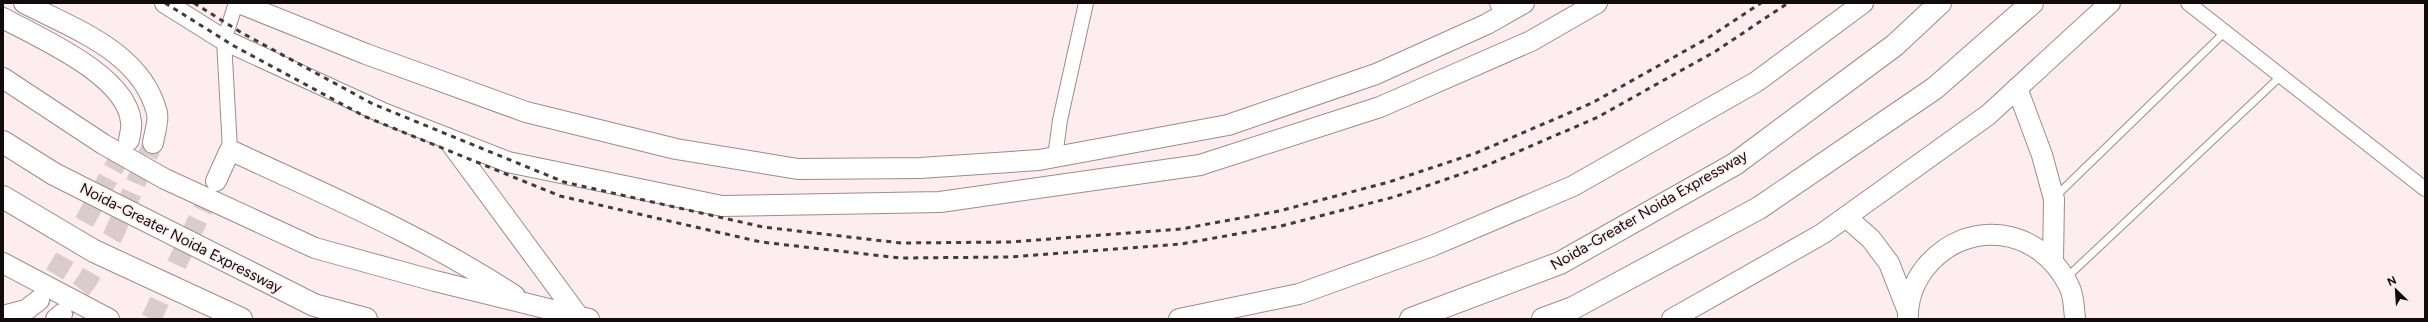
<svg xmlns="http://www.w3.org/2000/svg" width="2428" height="322" viewBox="0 0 2428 322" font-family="Figtree,sans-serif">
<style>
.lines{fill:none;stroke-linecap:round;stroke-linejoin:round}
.secondary-tunnel{stroke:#dacbcf;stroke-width:20;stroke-dasharray:20 10;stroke-linecap:butt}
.lane-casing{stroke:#9d8a8f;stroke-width:9}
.street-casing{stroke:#9d8a8f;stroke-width:16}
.secondary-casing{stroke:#9d8a8f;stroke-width:22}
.highway-casing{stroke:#9d8a8f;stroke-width:24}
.lane{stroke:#fff;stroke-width:7}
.street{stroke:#fff;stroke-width:14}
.secondary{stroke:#fff;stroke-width:20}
.highway{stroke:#fff;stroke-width:22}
.rail{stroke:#423a3d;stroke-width:3;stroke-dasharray:5 5;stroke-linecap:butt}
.labels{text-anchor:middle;stroke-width:3;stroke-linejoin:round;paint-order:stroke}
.street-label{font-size:15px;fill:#110b0d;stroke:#fdedf1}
</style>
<rect width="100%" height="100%" fill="#fdedf1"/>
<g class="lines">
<path class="secondary-tunnel" d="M39,300L64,259L129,140
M62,313L87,281L113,236L153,143
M151,319L215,183"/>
<g class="lane-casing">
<path id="lane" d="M2055,197L2225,32
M2065,279L2281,76"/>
</g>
<g class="street-casing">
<path id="street" d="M1497,3L1502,15
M2188,3L2425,189
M230,150L224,40L236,3
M1055,157L1060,120L1086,3"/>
</g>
<g class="secondary-casing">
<path id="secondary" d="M24,3C74,29 142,52 157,113C159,121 154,135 153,143
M165,3L224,40L383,113L508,162L722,206L940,202L1200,165L1380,107L1531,41L1597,3
M239,3L366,54L526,112L676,149L798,169L920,168L1039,160L1228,125L1376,74L1487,24L1524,3
M3,18C39,38 127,75 131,122C132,127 130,134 129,140
M3,78L103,144L165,179L315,248L435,281L589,319
M2017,88L2042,155L2054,199L2053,261
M447,138L579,317
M216,181L230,150C326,195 426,237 515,296
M1846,217L1871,239L1889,263L1907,309
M3,263L109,319
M3,316L26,310L39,300
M56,319L62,314
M1179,319L1299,294L1432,246L1573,186L1756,82L1863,3
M1672,319L1822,234L1960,135L1988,115L2110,3
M1908,319C1907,301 1914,282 1925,268C1967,216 2040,227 2069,286C2074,295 2074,309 2075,319"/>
</g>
<g class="highway-casing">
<path id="highway" d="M3,142L54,174L314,305L366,319
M3,197L94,251L241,319
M1411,319L1560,263L1735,164L1895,45L1940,3
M1543,319L1573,308L1759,208L1935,88L2032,3"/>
</g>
<use href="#lane" class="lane"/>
<use href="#street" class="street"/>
<use href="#secondary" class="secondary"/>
<use href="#highway" class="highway"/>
<path class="rail" d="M165,3L234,46L366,117L560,196L761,242L900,258L1010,257L1181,244L1281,226L1394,197L1485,166L1598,117L1716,51L1788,3
M194,3L242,33L373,104L564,182L763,227L901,243L1010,242L1181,229L1279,211L1389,182L1476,153L1592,103L1708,38L1761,3"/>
</g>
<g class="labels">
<g class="street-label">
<text transform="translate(1649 210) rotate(-30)" y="5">Noida-Greater Noida Expressway</text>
<text transform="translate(181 238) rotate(27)" y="5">Noida-Greater Noida Expressway</text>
</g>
</g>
<rect width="2428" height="322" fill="none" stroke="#110b0d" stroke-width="8"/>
<g transform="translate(2396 290) rotate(335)" stroke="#fdedf1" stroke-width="3" paint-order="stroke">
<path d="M0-3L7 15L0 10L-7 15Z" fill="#110b0d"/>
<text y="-6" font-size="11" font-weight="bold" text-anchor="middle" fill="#110b0d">N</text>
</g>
</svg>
